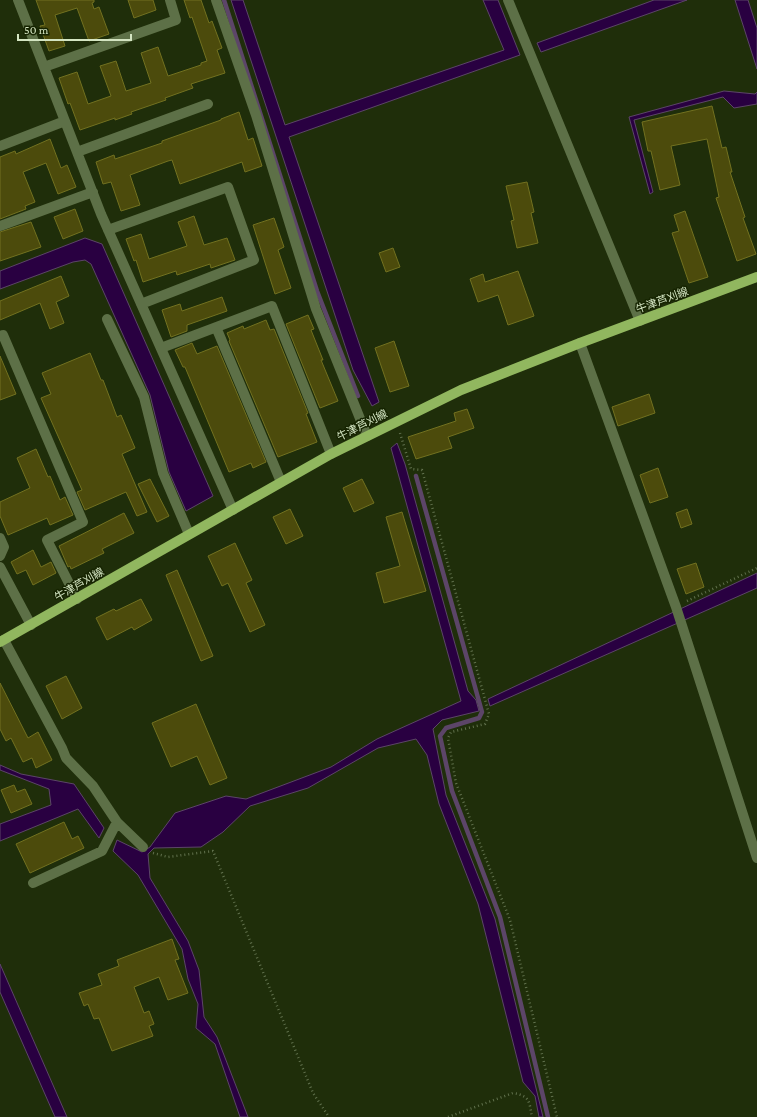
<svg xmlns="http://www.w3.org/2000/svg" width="757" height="1117" viewBox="0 0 757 1117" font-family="'Crimson Pro','Noto Sans JP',serif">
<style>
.water{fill:#290041;stroke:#5c4568}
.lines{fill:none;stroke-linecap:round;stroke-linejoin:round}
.stream{stroke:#5c4568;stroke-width:4.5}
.building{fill:#4c4b0c;stroke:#727120}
.path{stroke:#61714d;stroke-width:2.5;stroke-dasharray:1 3;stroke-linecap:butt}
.minor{stroke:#5d7047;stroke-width:10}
.major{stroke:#91b75f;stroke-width:10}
.labels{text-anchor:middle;stroke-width:3;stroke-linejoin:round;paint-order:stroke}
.street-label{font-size:11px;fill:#d4e5c2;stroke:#162401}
</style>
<rect width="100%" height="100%" fill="#1f2e0a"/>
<path class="water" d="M231,0H243L285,125L504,50L483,0H498L520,55L289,137L379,402L372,406L353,370Z
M654,0H687L541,52L537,43Z
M735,0H748L757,28V69Z
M724,91L755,94L757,92V104L734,108L723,97L634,120L653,192L650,194L629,117Z
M85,238L102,244L213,496L186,511L169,472L150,395L91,264L85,260L73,262L0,289V271Z
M397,443L405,464L468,691L476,700L479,711L442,720L433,729L446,795L495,919L543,1117H539L535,1096L523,1082L478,904L439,804L427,755L416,739L378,748L308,788L250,806L223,832L201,847L154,848L148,854L150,878L188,941L199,970L204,1017L217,1037L248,1117H240L215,1044L196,1028L198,1004L188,979L182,949L138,875L113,851L117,840L142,852L150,847L175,813L226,796L246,799L331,767L377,739L461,701L391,448Z
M757,573V588L490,706L488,699Z
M0,765L21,774L74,784L104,828L99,838L78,809L0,841V824L51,805L49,789L0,770Z
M0,964L67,1117H55L0,992Z"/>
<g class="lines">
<path class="stream" d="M224,0L317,291L358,396
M416,476L482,712L479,718L446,728L440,736L452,791L500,917L548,1117"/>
</g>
<path class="building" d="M36,0H94V2L92,3L94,9L99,7L109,34L89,41L77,8L55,15L65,46L49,51L40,26L45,25Z
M128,0H153L156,10L134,18Z
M184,0H201L209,23L212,21L222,48L217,50L225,73L191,84L193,88L165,98L166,100L131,112L132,114L115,120V118L80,130L70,103L68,104L59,78L77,72L88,104L111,96L100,66L116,61L126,91L151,83L141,53L158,47L168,76L201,65V63L207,61L192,17L190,18Z
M712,106L722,148L726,147L732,172H730L745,217L743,218L756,254L737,261L716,198L719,197L707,139L671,146L680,185L660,190L651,151H648L642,122Z
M239,112L248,140L253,138L262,166L245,172L242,162L180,184L172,160L168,161L130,175L140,205L121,211L111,182L103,184L96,162L114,155L115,159L162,143V141L221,120V119Z
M50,139L61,168L67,165L76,187L58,194L46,163L23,172L35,202L25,206L26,209L0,219V157L15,151L16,154Z
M527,182L534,212L531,213L538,243L517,248L511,221L514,220L506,186Z
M75,209L83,231L63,239L54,217Z
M685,211L708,277L689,283L672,233L679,231L674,215Z
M194,216L204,245L227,238L235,260L211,268L210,264L177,275L176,271L143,282L136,260L134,261L126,239L141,234L149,259L187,246L178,222Z
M274,218L284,247L278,250L291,288L275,294L253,225Z
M31,222L41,247L0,261V232Z
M393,248L400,267L386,272L379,253Z
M518,271L534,316L508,325L498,295L478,302L470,279L483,274L485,282Z
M61,276L69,296L56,302L64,323L50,329L40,303L0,320V301Z
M222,297L227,311L187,325V331L171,337L162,310L180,304L182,311Z
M308,315L314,329L311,330L323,360H321L338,401L320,408L286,324Z
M266,320L270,330L274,329L308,413L306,414L317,442L278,457L229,341L230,340L227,333L243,326L244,329Z
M394,341L409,386L390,392L375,348Z
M192,343L197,354L217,346L266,462L253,468L251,463L229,472L185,367H183L175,350Z
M90,353L101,380H103L117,417L121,415L135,448L122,454L147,512L137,516L126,492L85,510L77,492L82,490L41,398L51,394L42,373Z
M0,356L16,394L0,400Z
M649,394L655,413L618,426L612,407Z
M467,409L474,428L448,437L452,448L416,459L408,437L456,421L454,413Z
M36,449L48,477L50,476L60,500L65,497L73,515L50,525L47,518L8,535L0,516V502L30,488L17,458Z
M658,468L668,497L650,503L640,475Z
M150,479L169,516L157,522L138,484Z
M362,479L374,503L354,512L343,488Z
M290,509L303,536L286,544L273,517Z
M687,509L692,524L681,528L676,513Z
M402,512L426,591L384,603L376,573L400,566L386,517Z
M124,513L134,533L102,549L104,553L71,569L70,566L68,567L59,546Z
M235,543L252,580L246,583L265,625L250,632L228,583L222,586L208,556Z
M33,550L41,567L51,562L56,573L33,585L26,570L17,574L11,562Z
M696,563L704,587L686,594L677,569Z
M177,570L213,656L201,661L166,575Z
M141,599L152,620L134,630L132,627L107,640L96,618L114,609L116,611Z
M66,676L82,708L62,719L46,686Z
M0,683L28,738L38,732L52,760L36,768L32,758L23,762L11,738L6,741L0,729Z
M196,704L227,778L210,785L197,756L171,767L152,723Z
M14,785L17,792L25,789L32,804L11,813L1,790Z
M64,822L72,839L78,836L84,848L30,873L16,844Z
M172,939L179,959L175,960L188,993L168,1000L159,977L134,987L144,1013L149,1011L154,1024L149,1026L153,1036L112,1051L99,1018L94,1019L88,1004L84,1006L79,993L102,985L98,974L119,966L117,960Z"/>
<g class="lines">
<path class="path" d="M400,433L411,469L422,470L489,714L485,724L451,732L448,738L456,783L510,920L557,1117
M687,601L757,568
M153,853L168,857L213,851L313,1093L329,1117
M448,1117L513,1093C530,1096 529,1101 532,1117"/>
<path class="minor" d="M18,0L101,214L233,510
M216,0L256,115L316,309L367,436
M508,0L640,321
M44,67L176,20L170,0
M0,146L65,121
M77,152L208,104
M0,226L93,192
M108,230L228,187L254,260L141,304
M107,319L144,397L163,473L189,534
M216,327L281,482
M0,336L3,335L83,522L47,540L77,599
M580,343L676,607L757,858
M161,348L272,306L331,454
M0,538L4,547L0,556
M0,567L31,625
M4,640L62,748L66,758L93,786L117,822L143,847
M33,883L102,851L117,822"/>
<path class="major" d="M0,642L331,454L461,390L580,343L757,277"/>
</g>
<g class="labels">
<g class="street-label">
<text transform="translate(662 300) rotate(-20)" y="4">牛津芦刈線</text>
<text transform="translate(362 425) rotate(-27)" y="4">牛津芦刈線</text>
<text transform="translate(79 584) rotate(-30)" y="4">牛津芦刈線</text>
</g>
</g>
<path d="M18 34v6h113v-6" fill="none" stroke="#d4e5c2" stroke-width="2"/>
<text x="24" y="34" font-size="12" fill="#d4e5c2" stroke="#162401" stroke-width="3" paint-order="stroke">50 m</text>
</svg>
